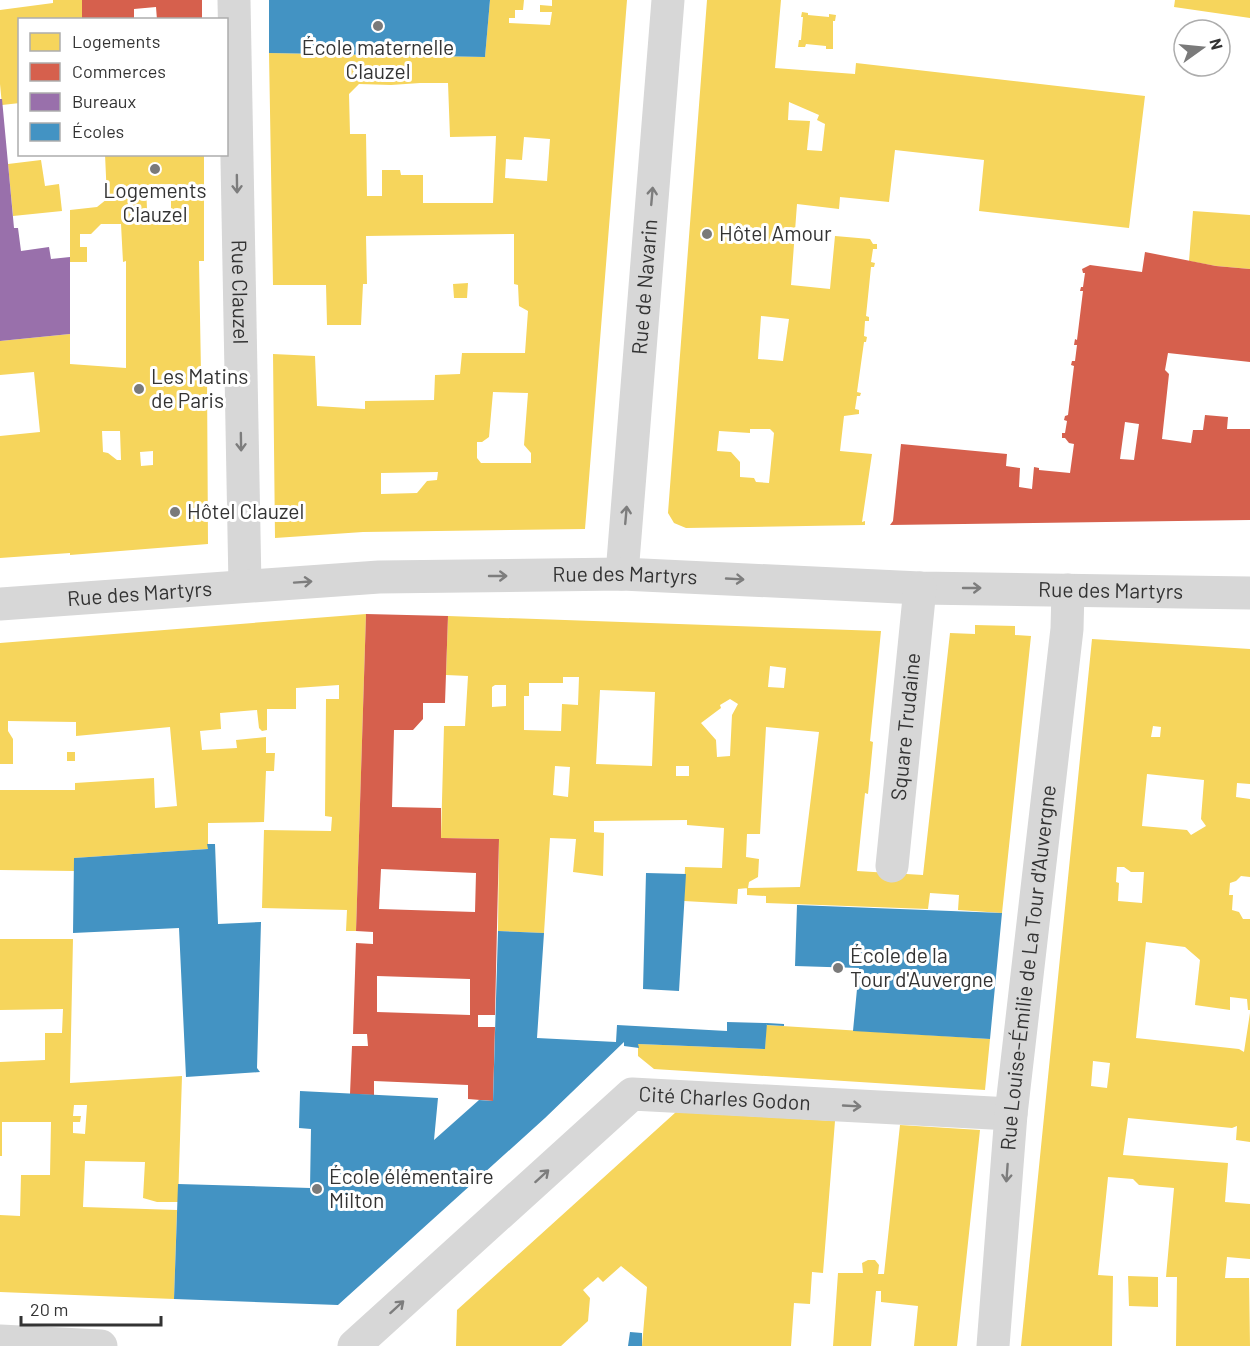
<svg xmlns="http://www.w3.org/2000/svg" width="1250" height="1346" viewBox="0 0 1250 1346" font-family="Barlow,sans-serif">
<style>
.homes{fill:#f6d55c;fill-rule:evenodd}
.shops{fill:#d6604d;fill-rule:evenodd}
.offices{fill:#9970ab}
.schools{fill:#4393c3}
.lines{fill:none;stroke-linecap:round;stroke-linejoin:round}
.minor{stroke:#d7d7d7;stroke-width:33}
.oneway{stroke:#7d7d7d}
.poi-dot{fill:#7a7a7a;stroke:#fff;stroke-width:2}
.labels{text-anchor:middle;stroke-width:6;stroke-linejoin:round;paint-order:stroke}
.poi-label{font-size:21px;fill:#333;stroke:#fff;text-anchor:start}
.street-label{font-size:21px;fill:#333;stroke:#fff}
</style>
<rect width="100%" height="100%" fill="#fff"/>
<path class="homes" d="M53,0H82V19L20,20V103L2,105L0,84V10L53,3Z
M490,0H524L523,10H515V18H509V23L550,25L552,12H540V5L552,6V0H627L585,529L363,532L275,538L273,354L315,356L317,406L365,409V401L434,400L435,375L460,374L462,353H525L528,311L519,306L518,285L514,284V234L366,236L367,284H363L361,325H327L326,285H273L269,53L485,57ZM420,83H448L450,137L496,136L493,203H423V175H401L400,170H382V196H367L366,134H350L349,94L359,84L391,85ZM524,137L550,139L547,181L505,178L506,159L522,160ZM493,392L528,393L524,445L531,453V463H481L477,458V442H482L489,437ZM438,472L437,480L427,481L417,493L381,494V473Z
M707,0H781L775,68L855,74L856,63L1145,96L1129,228L979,211L984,160L895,150L889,202L840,197L839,209L797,204L791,285L830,289L835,236L870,239L873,244H877V249H873L871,262L875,263L874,267H871L866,316L869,317V321H865L864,336L867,337L866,342H864L857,392L861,393L860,396H857L855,409L859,410V414L844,416L840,451L872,454L862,522L865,521V525L686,528L674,523L668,513ZM789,102L819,115L817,120L825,124L822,151L807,150L810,121L788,120ZM761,316L789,319L783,361L758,359ZM750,429H770L774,433L769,483L756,482L754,478L740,477V462L731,452L717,451L719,431L750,433Z
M1175,0H1250V18L1174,7Z
M802,12L808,13V15L829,17V14L836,15L835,21H833V49H826V46L806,44L805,47H798L799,40H801L803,17H801Z
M105,154H204V261H199L201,373L207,374L208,544L70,555V553L0,558V436L40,432L34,372L0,375V341L70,334V364L126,368V261L123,262L121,224H101L91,234H80V247H87V262H70V210L97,207L107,199ZM171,184V209H147L146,185ZM102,431H120L121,460H117L108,453L103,452ZM153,451V465L141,466L140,452Z
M41,160L45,186L59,184L62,211L13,216L8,164Z
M1193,211L1250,215V269L1216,266L1189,261Z
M468,283L467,298H454L453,284Z
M366,614L356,931H346L347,910L262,908L264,830L331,831L332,817L325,816L326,699H339V685L296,688V709H267V730L262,731L259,728L257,710L220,713L221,729L200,731L202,750L237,748L236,740L266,737V753H275L274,771H266L264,822L208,823V849L74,858V871L0,870V790H75V783L154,778L155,808L177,806L170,727L76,736V722L8,721V731L13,739V764H0V643Z
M448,616L881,631L870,741L873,742L868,794L865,793L857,871L923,875L950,633L975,634V625L1015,626V635L1031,636L1002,913L958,910L959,895L930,893L928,909L766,903V896L747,895V888L800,887L819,732L766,727L760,834H747L746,857L759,859L758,877L749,882L748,888L738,889L737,904L684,901L685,867L722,868L724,828L687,825V820L594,821V832L604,833L603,876L573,872L576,839L550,838L544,933L498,931L499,839L441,838L444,726H465L468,676L446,675ZM770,666L786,668L784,688L768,687ZM563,677H579L578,705L562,704L561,731L524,730V696H529V683H563ZM495,685H506V706L492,707V687ZM600,690L655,692L652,766L596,764ZM730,699L738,704L732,715L730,756L717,757L716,740L701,723L721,708L720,705ZM555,766L570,767L568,797L553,795ZM676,766H689V776H676Z
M1092,639L1250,649V784L1237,783L1236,797L1250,799V877L1241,876L1236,881L1230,883L1229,895H1233L1232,910L1239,912L1243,919H1250V1010H1248L1247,999L1230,997V1010L1195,1005L1200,960L1185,947L1146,942L1136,1038L1239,1049L1244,1052L1250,1013V1142L1236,1140L1237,1126L1232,1128L1128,1118L1123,1155L1228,1163L1225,1202L1250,1204V1259L1227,1257L1225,1278H1249L1250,1346H1176L1177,1277H1166L1174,1188L1139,1185L1133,1179L1108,1177L1098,1275L1113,1276L1112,1346H1021ZM1153,726L1161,727L1160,737H1151ZM1147,774L1204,780L1201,819L1206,826L1191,835L1187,830L1142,826ZM1117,867H1124L1131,872H1144L1142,903L1118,901L1119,883L1116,882ZM1093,1061L1110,1063L1107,1088L1091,1086Z
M67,752H75V761H67Z
M0,939H73L70,1083L182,1076L178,1202H157L143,1198L145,1162L85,1161L83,1207L177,1210L174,1299L0,1292V1215L20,1216L21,1175H50L51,1122H2V1156H0V1062L45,1060V1033H62L63,1009L0,1010ZM74,1105H87L85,1134L73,1133V1122H80L81,1116H73Z
M766,1025L990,1039L985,1090L654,1069L638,1056V1044L765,1049Z
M676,1112L835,1121L823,1273L812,1272L810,1304L794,1303L791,1346H642L647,1287L621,1266L603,1282L598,1277L583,1290L590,1298L588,1321L561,1346H456L457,1310Z
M900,1125L980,1130L957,1346H914L918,1306L881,1302V1291H876L871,1346H833L838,1273H863L862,1263L868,1260H875L879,1265L878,1274H884Z
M1128,1276L1158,1277V1307L1129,1306Z"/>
<path class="shops" d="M82,0H202V19L157,20L156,7L134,9V20H82Z
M1145,252L1216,266L1250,269V362L1168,353L1165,370L1169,374L1162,439L1191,443L1193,430H1203L1205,415L1228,417L1227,429H1250V520L890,525L893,521L901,444L1007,454L1006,466L1020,468L1019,487L1032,489L1034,467L1039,468V470L1070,473L1074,444L1069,443L1065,438H1062V433H1065L1067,421L1064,420L1065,416L1068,415L1074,366L1071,365L1072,361H1075L1077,345H1074L1075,339L1077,340L1083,291H1080L1081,287H1083L1085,273H1083L1082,269L1090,265L1142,272ZM1125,422L1139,424L1134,460L1120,459Z
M366,614L448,616L445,703H423V719L413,730H394L392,807L441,808V838L499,839L495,1015H478V1027H495L493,1101L468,1099V1085L374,1081V1095L350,1094L352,1046H368L367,1034H353L356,943L373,944V932L356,931ZM381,869L476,873L475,912L379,909ZM377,976L470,979V1015L377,1012Z"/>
<path class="offices" d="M0,99H2L14,228H18L21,251L49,247L51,259L70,257V334L0,341Z"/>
<path class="schools" d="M269,0H490L485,57L269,53Z
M207,844H215L218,924L261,922L257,1068L260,1072L186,1077L179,928L73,933L74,858L208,849Z
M646,873L686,874L679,991L643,989Z
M797,905L1002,913L990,1039L853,1031L859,968L795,966Z
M498,931L544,933L537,1038L616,1042L617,1025L727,1031V1022L767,1023L765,1049L638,1044L639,1048L624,1046V1042L545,1118L338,1305L174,1299L178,1184L310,1188L311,1129L299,1128L300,1091L438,1098L434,1140L479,1100L493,1101Z
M767,1023L784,1024V1026L767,1025Z
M630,1332L642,1333V1346H628Z"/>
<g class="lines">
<g class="minor">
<path id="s1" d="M234,0L245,586"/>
<path id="s2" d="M622,574L668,0"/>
<path id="s3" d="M0,604L379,577L622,574L920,588L1250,593"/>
<path id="s4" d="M892,866L920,588"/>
<path d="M0,1341L101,1346"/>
<path id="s5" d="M354,1346L632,1094L1011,1114"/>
<path id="s6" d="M993,1346L1011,1114L1067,629L1068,590"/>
</g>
</g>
<defs><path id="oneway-shaft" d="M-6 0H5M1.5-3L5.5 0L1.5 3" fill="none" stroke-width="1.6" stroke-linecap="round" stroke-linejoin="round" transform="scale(1.5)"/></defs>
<g class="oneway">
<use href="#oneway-shaft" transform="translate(237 184) rotate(89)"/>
<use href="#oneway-shaft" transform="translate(652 196) rotate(-85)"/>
<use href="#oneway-shaft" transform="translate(241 442) rotate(89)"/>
<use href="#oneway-shaft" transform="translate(626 515) rotate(-85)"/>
<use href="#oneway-shaft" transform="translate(498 576)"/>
<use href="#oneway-shaft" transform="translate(735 579) rotate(3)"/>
<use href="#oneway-shaft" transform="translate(303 582) rotate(-4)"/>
<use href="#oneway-shaft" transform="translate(972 588)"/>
<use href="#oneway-shaft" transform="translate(852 1106) rotate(3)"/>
<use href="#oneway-shaft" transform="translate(1007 1173) rotate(94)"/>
<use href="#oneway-shaft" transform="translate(542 1176) rotate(-42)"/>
<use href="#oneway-shaft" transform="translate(397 1307) rotate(-42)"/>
</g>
<g class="poi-dot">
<circle cx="378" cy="26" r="6"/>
<circle cx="155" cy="169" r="6"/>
<circle cx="707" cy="234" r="6"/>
<circle cx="139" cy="389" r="6"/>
<circle cx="175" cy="512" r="6"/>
<circle cx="838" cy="968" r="6"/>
<circle cx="317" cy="1189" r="6"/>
</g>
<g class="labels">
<g class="poi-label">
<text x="378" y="55" text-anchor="middle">École maternelle<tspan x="378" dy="24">Clauzel</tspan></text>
<text x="155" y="198" text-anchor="middle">Logements<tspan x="155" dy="24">Clauzel</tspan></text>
<text x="719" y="241">Hôtel Amour</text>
<text x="151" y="384">Les Matins<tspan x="151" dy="24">de Paris</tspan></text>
<text x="187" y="519">Hôtel Clauzel</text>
<text x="850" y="963">École de la<tspan x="850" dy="24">Tour d'Auvergne</tspan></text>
<text x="329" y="1184">École élémentaire<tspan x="329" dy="24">Milton</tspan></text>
</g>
<g class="street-label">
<text dy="7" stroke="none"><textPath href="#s2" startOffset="288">Rue de Navarin</textPath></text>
<text dy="7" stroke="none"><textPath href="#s1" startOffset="292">Rue Clauzel</textPath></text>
<text dy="7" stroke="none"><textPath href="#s3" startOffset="626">Rue des Martyrs</textPath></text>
<text dy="7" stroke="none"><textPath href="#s3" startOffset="1112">Rue des Martyrs</textPath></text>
<text dy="7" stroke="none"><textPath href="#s3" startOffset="140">Rue des Martyrs</textPath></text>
<text dy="7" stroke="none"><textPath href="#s4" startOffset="140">Square Trudaine</textPath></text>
<text dy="7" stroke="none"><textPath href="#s6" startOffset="380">Rue Louise-Émilie de La Tour d'Auvergne</textPath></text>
<text dy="7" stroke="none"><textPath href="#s5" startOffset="468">Cité Charles Godon</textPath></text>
</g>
</g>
<rect x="18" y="18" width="210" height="138" fill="#ffffff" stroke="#adadad" stroke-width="1.5"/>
<rect x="30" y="33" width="30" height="18" fill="#f6d55c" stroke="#adadad" stroke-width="1.5"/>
<text x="72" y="48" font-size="18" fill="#333333">Logements</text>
<rect x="30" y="63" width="30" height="18" fill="#d6604d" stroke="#adadad" stroke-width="1.5"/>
<text x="72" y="78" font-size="18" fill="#333333">Commerces</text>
<rect x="30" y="93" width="30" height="18" fill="#9970ab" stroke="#adadad" stroke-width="1.5"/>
<text x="72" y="108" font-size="18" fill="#333333">Bureaux</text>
<rect x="30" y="123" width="30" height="18" fill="#4393c3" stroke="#adadad" stroke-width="1.5"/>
<text x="72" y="138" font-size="18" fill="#333333">Écoles</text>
<g transform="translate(1202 48) rotate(75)"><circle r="28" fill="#ffffff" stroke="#adadad" stroke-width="1.5"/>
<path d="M0-4.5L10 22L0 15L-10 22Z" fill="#7a7a7a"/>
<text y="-9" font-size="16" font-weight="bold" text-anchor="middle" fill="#333333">N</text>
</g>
<path d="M21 1316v9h140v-9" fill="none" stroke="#333333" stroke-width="3"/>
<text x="30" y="1316" font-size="18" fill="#333333" stroke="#ffffff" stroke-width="4.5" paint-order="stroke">20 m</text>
</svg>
